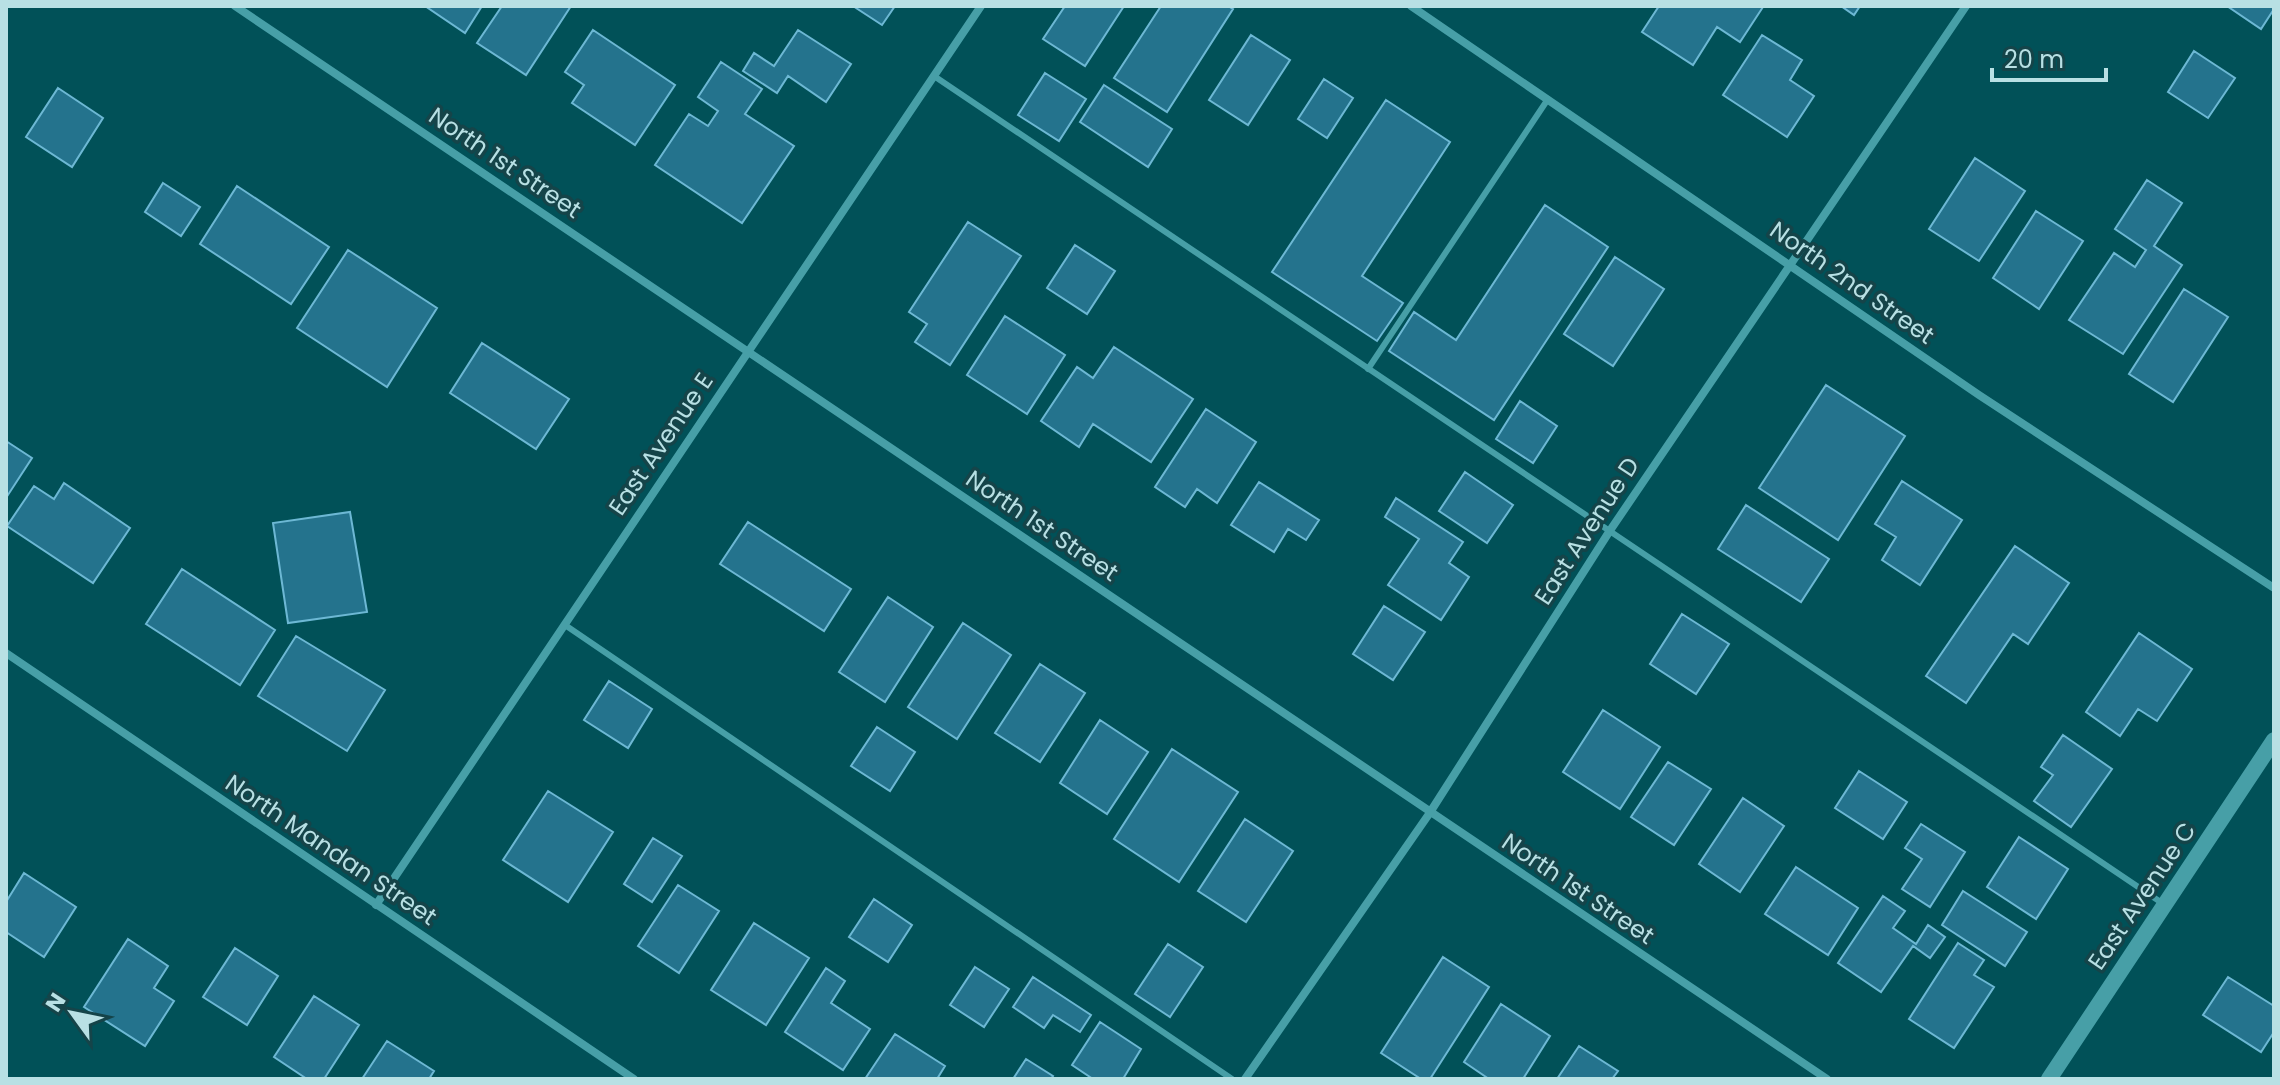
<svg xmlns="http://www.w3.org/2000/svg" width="2280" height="1085" viewBox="0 0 2280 1085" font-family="Poppins,sans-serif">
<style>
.building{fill:#24738d;stroke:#6db8d4;stroke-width:2}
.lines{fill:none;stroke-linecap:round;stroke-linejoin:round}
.lane{stroke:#479fa7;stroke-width:6}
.street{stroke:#479fa7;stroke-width:8}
.secondary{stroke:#479fa7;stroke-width:16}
.labels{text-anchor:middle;stroke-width:7;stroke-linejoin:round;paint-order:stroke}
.street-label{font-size:24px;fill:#b8e0e4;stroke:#154449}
</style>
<rect width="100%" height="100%" fill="#015158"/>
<path class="building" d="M425,6H482L465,33Z
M502,6H571L526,75L477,43Z
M853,6H895L882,25Z
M1065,6H1124L1085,66L1043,39Z
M1161,6H1228L1233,9L1167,112L1114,78Z
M1659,6H1762L1763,7L1740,42L1717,27L1693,65L1642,32Z
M1841,6H1860L1854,15Z
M2227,6H2274V9L2261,29Z
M593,30L675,85L635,145L572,103L584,85L565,72Z
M798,30L851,64L826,102L788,76L777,93L743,71L754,53L774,66Z
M1251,35L1290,60L1248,125L1209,100Z
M1762,35L1802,60L1790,80L1814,96L1787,137L1723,95Z
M2194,51L2235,78L2208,118L2168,92Z
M721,62L762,89L745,114L794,146L742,223L655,165L689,114L708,126L718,111L698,97Z
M1045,73L1086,99L1059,141L1018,115Z
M1324,79L1353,98L1327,138L1298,119Z
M1104,85L1172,129L1148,167L1080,122Z
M58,88L103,118L72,167L26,137Z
M1386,100L1450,142L1362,276L1403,303L1377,341L1272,272Z
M1975,158L2025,191L1979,261L1929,229Z
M2147,180L2182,203L2154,246L2182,265L2123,354L2069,320L2114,253L2135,267L2146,250L2115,229Z
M163,183L200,207L181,236L145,212Z
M237,186L329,247L291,304L200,244Z
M1545,205L1608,247L1494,420L1389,351L1414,312L1456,340Z
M2036,211L2083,241L2039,309L1993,278Z
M968,222L1021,256L950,365L915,342L927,324L909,312Z
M1075,245L1115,271L1087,314L1047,288Z
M348,250L437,308L387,387L297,328Z
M1615,257L1664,289L1613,366L1564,334Z
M2184,289L2228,317L2173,402L2129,374Z
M1005,316L1065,355L1027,414L967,375Z
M482,343L569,399L536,449L450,393Z
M1114,347L1193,399L1151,462L1093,424L1079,447L1041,421L1077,367L1093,378Z
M1826,385L1905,436L1838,540L1759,488Z
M1520,401L1557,426L1533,463L1496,439Z
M1206,409L1256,442L1217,503L1197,489L1185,507L1155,487Z
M6,441L32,458L6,498Z
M1465,472L1513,505L1487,543L1439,511Z
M1902,481L1962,520L1920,585L1882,560L1896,537L1875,524Z
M1259,482L1319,520L1306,540L1288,529L1274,552L1231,525Z
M64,483L130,528L93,583L7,526L34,486L54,499Z
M1396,498L1463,542L1449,563L1469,577L1441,620L1388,585L1419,539L1385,517Z
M1746,505L1829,559L1801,602L1718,549Z
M350,512L367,612L288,623L273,523Z
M748,522L851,589L824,631L720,564Z
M2015,546L2069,583L2028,644L2013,634L1966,703L1926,676Z
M182,569L275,630L240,685L146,624Z
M888,597L933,627L885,702L839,672Z
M1384,606L1425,632L1393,680L1353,654Z
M1682,614L1729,644L1696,694L1650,664Z
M963,623L1011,655L957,739L908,707Z
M2139,633L2192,669L2157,721L2138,709L2120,736L2086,712Z
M296,636L385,690L347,751L258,696Z
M1040,664L1085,693L1040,762L995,733Z
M609,681L652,709L628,748L584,720Z
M1603,710L1660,747L1620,809L1563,772Z
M1100,720L1148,752L1107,814L1060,783Z
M877,727L915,752L890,791L851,766Z
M2063,735L2112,769L2071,827L2034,801L2053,775L2041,767Z
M1172,749L1238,792L1179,882L1114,839Z
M1668,762L1711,789L1674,845L1631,817Z
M1859,771L1907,802L1883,839L1835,808Z
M548,791L613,832L568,902L503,860Z
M1743,798L1784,826L1740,892L1699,864Z
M1245,819L1293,851L1246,922L1198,891Z
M1921,824L1965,852L1930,907L1902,889L1922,859L1905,848Z
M2019,837L2068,869L2036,919L1987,887Z
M653,838L682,856L652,902L624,884Z
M1796,867L1858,908L1828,955L1765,914Z
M24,873L76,907L44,957L6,932V902Z
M678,885L719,911L679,973L638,946Z
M1963,891L2027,932L2005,966L1942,925Z
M1883,896L1905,911L1893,928L1916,944L1928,925L1945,937L1930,958L1913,946L1881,992L1838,963Z
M874,899L912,925L888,962L849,937Z
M754,923L809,958L766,1025L711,990Z
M128,939L168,966L154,988L174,1001L145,1046L84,1007Z
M1958,943L1984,960L1974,975L1994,987L1954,1048L1909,1019Z
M1168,944L1203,967L1170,1017L1135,994Z
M235,948L278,976L247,1025L203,997Z
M1443,957L1489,987L1430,1079H1421L1381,1053Z
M975,967L1009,989L984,1027L950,1005Z
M826,968L845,981L831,1003L870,1029L843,1070L785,1032Z
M1033,977L1091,1015L1080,1032L1053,1015L1044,1028L1013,1007Z
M2228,977L2274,1006V1032L2261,1052L2203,1015Z
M314,996L359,1025L324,1079H307L274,1057Z
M1501,1004L1550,1036L1523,1079H1489L1464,1062Z
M1100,1022L1141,1049L1123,1079H1093L1072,1065Z
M895,1034L945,1066L937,1079H865Z
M387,1041L434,1071L429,1079H362Z
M1579,1046L1618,1071L1612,1079H1557Z
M1026,1059L1053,1076L1051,1079H1013Z"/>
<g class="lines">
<path class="lane" d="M934,76L2162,903
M1368,369L1548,99
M565,625L1232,1079"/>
<path class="street" d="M235,6L1827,1079
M1411,6L1979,395L2274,588
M6,653L634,1079
M376,905L981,6
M1245,1079L1429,814L1609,532L1966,6"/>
<path class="secondary" d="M2049,1079L2274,740"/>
</g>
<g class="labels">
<g class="street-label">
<text transform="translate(505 163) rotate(34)" y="8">North 1st Street</text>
<text transform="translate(1852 283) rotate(35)" y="8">North 2nd Street</text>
<text transform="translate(661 444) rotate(-56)" y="8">East Avenue E</text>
<text transform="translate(1042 526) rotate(34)" y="8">North 1st Street</text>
<text transform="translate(1587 531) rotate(-57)" y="8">East Avenue D</text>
<text transform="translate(331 850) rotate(34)" y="8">North Mandan Street</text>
<text transform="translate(1578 889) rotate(34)" y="8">North 1st Street</text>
<text transform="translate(2142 896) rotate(-56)" y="8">East Avenue C</text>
</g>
</g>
<rect width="2280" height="1085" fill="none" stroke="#b8e0e4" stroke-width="16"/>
<g transform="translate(72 1013) rotate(303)" stroke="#154449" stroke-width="6" paint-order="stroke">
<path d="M0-6L14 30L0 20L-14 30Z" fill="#b8e0e4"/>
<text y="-12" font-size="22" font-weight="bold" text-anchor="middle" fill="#b8e0e4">N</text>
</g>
<path d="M1992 68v12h114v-12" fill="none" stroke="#b8e0e4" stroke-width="4"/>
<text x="2004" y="68" font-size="24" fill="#b8e0e4" stroke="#154449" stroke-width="6" paint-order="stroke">20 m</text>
</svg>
